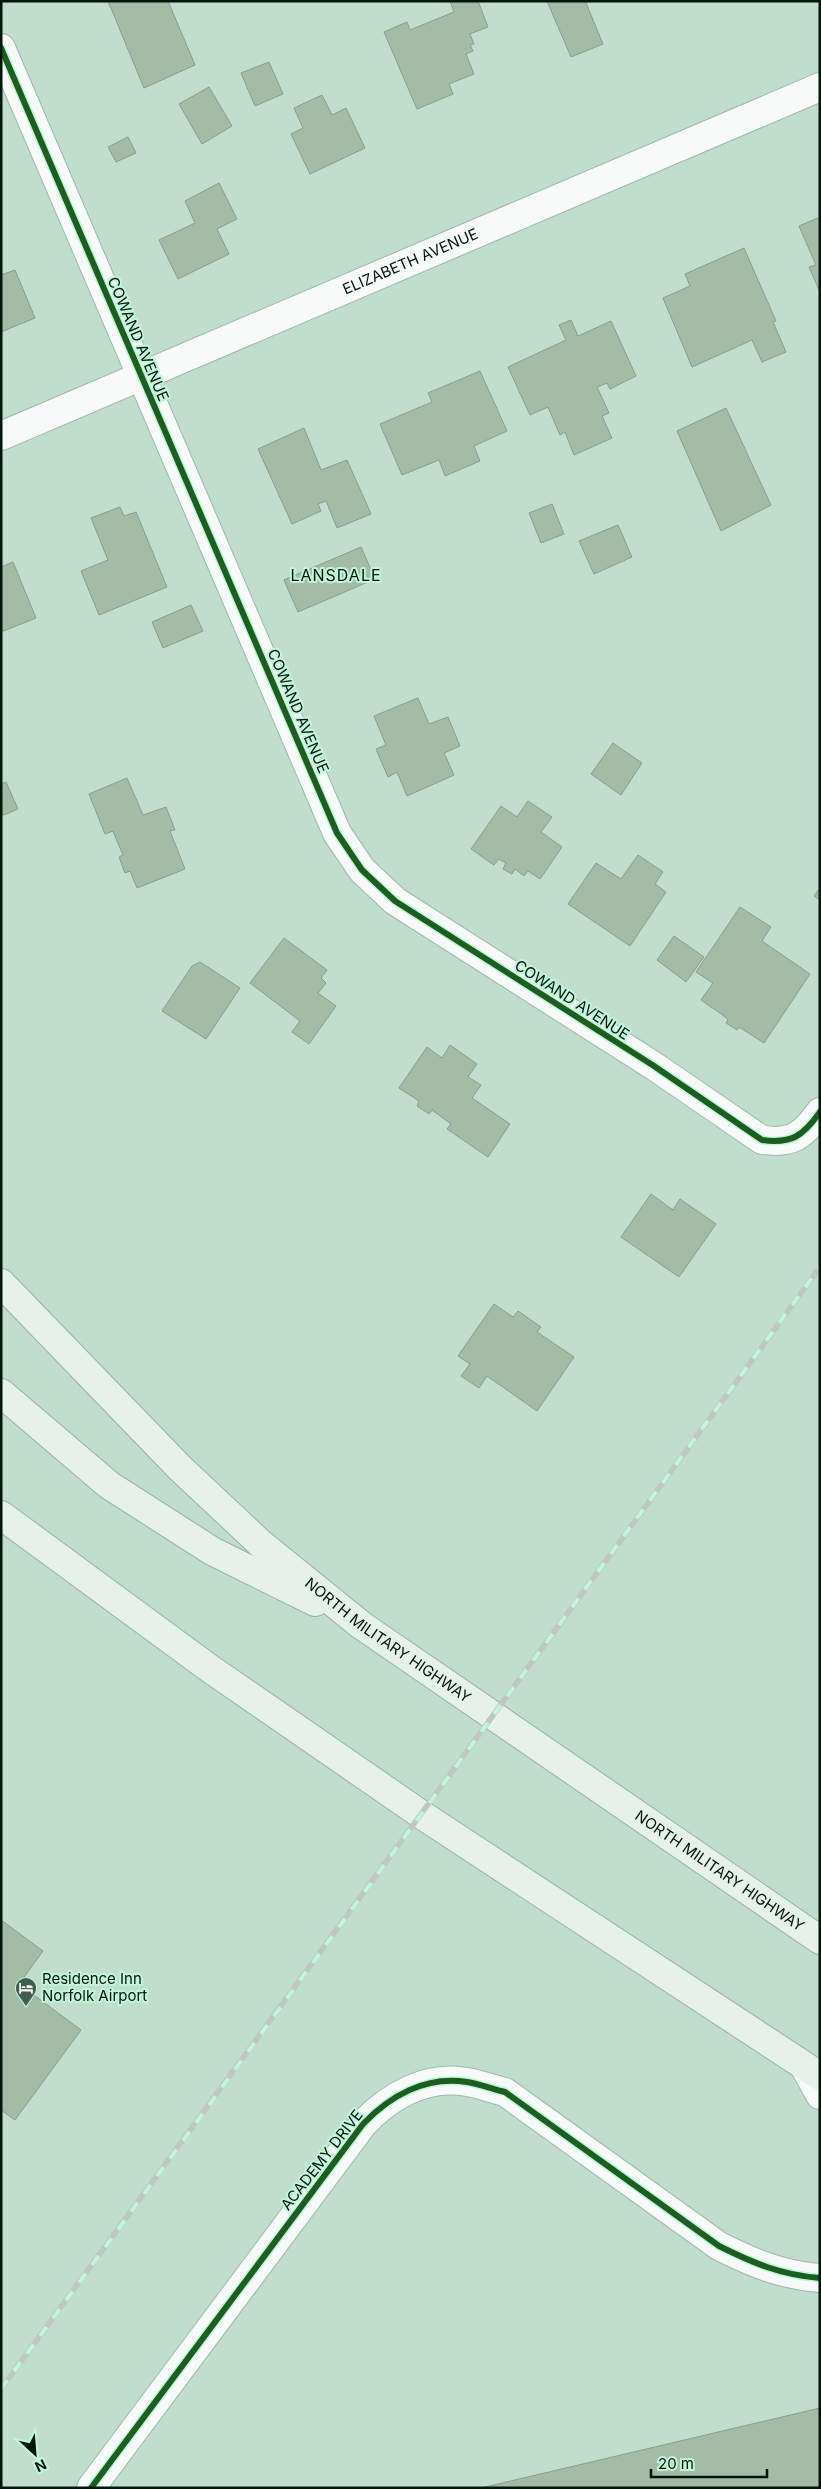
<svg xmlns="http://www.w3.org/2000/svg" width="821" height="2489" viewBox="0 0 821 2489" font-family="Inter,sans-serif">
<style>
.building{fill:#a2bca6;stroke:#899c8e}
.lines{fill:none;stroke-linecap:round;stroke-linejoin:round}
.minor-casing{stroke:#a1b7ab;stroke-width:30}
.major-casing{stroke:#99b1a4;stroke-width:30}
.minor{stroke:#f6faf8;stroke-width:28}
.major{stroke:#e6f1eb;stroke-width:28}
.rail-casing{stroke:#bfc7c3;stroke-width:5.5}
.rail{stroke:#c1f6d9;stroke-width:4;stroke-dasharray:11;stroke-linecap:butt}
.cycleway-casing{stroke:#c1f6d9;stroke-width:9}
.cycleway{stroke:#1b5e20;stroke-width:6}
.labels{text-anchor:middle;stroke-width:4;stroke-linejoin:round;paint-order:stroke}
.street-label{font-size:15px;fill:#03160d;stroke:#c1f6d9}
.poi-label{font-size:15px;fill:#03160d;stroke:#c1f6d9;text-anchor:start}
.neighbourhood-label{font-size:16px;letter-spacing:1px;fill:#03160d;stroke:#c1f6d9}
</style>
<rect width="100%" height="100%" fill="#c0ddcd"/>
<path class="building" d="M108,1H168L195,65L144,88Z
M478,1L488,27L470,34L474,44L470,45L473,51L466,54L474,74L449,84L453,94L417,109L384,32L407,22L410,30L454,12L450,1Z
M547,1H589L586,3L603,44L571,57Z
M269,62L283,94L255,106L241,73Z
M209,87L232,126L202,144L179,104Z
M322,95L332,115L346,108L365,148L310,174L291,134L303,128L294,108Z
M128,137L136,153L116,162L108,147Z
M219,183L237,219L217,229L229,254L178,279L159,240L195,223L185,201Z
M820,217V292L809,267L816,265L799,226Z
M744,248L776,321L773,322L786,352L762,362L752,340L692,367L663,298L690,286L685,274Z
M15,270L35,318L1,332V334V275Z
M571,320L578,336L611,321L636,376L610,389L607,383L597,387L609,413L602,416L612,438L574,455L565,432L560,435L548,407L530,415L508,367L566,340L559,325Z
M480,371L507,431L474,446L480,461L445,476L439,460L402,475L380,424L432,402L428,393Z
M726,408L771,505L721,531L677,431Z
M304,428L321,470L347,460L371,514L337,528L326,501L318,504L321,511L292,524L258,449Z
M552,504L564,534L541,543L529,513Z
M120,507L124,516L136,512L167,587L99,615L81,571L108,560L91,518Z
M618,525L632,557L594,574L579,541Z
M361,547L375,579L298,612L284,580Z
M13,562L36,618L1,632V567Z
M191,605L203,631L163,648L152,622Z
M418,698L429,724L448,717L460,746L444,753L454,775L407,796L397,772L388,777L376,749L386,745L374,716Z
M613,743L642,763L621,795L591,774Z
M127,778L143,815L166,807L175,830L170,831L185,869L137,888L130,871L125,873L119,857L123,855L113,831L105,834L89,794Z
M6,782L18,809L1,816V784Z
M528,801L552,817L541,832L562,847L540,879L528,871L524,876L515,869L512,874L503,869L506,863L499,859L494,865L471,849L501,806L517,817Z
M638,855L663,872L655,884L666,892L630,946L568,904L596,863L621,879Z
M820,888V900L814,896Z
M740,907L771,927L762,941L810,974L764,1043L739,1027L737,1030L726,1023L728,1020L724,1016L701,1000L713,983L696,972Z
M674,936L704,957L686,982L657,960Z
M284,938L327,970L321,978L326,983L318,993L336,1006L309,1044L292,1032L300,1021L250,983Z
M200,962L240,988L206,1039L162,1011L192,966Z
M450,1045L477,1064L468,1077L481,1085L472,1098L510,1124L488,1157L447,1129L451,1124L432,1110L429,1114L417,1106L419,1101L399,1088L427,1047L442,1058Z
M651,1194L673,1210L680,1199L716,1224L679,1277L621,1237Z
M494,1304L513,1317L518,1311L541,1327L537,1332L574,1357L537,1411L487,1376L479,1388L461,1376L470,1364L458,1356Z
M1,1920L43,1951L19,1984L81,2030L15,2120L1,2110Z
M820,2408V2488H481Z"/>
<g class="lines">
<g class="minor-casing">
<g id="minor">
<path d="M1,48L337,833L362,870L395,901L654,1066L762,1140C792,1144 803,1136 820,1112"/>
<path id="s1" d="M1,436L820,87"/>
<path d="M804,2066L820,2095"/>
<path d="M91,2488L363,2124C390,2096 426,2075 467,2082C480,2084 492,2089 505,2092L719,2246C753,2263 781,2275 820,2278"/>
</g>
</g>
<g class="major-casing">
<g id="major">
<path id="s2" d="M1,1283L180,1468L261,1544L361,1625L820,1940"/>
<path d="M1,1393L109,1485L212,1551L315,1602"/>
<path d="M1,1515L209,1668L422,1815L820,2076"/>
</g>
</g>
<use href="#minor" class="minor"/>
<use href="#major" class="major"/>
<g class="rail-casing">
<path id="rail" d="M1,2389C275,2016 547,1641 820,1267"/>
</g>
<use href="#rail" class="rail"/>
<g class="cycleway-casing">
<path id="cycleway" d="M1,48L337,833L362,870L395,901L654,1066L762,1140C792,1144 803,1136 820,1112
M91,2488L363,2124C390,2096 426,2075 467,2082C480,2084 492,2089 505,2092L719,2246C753,2263 781,2275 820,2278"/>
</g>
<use href="#cycleway" class="cycleway"/>
</g>
<defs>
<g id="hotel-pin" transform="scale(1.125)"><path d="M0 17L-7.5 6A9.5 9.5 0 1 1 7.5 6Z" fill="#455c50" stroke="#c1f6d9"/><path d="M-6-4.5h1.5V1H6V5H4.5V3h-9V5H-6ZM-4 0a1.8 1.8 0 1 1 3.6 0ZM.5 0V-2.5h3Q6-2.5 6 0Z" fill="#fff"/></g>
</defs>
<g fill-rule="evenodd">
<use href="#hotel-pin" x="26" y="1988"/>
</g>
<g class="labels">
<g class="street-label">
<text dy="5" stroke="none"><textPath href="#s1" startOffset="445">ELIZABETH AVENUE</textPath></text>
<text transform="translate(138 339) rotate(67)" y="5">COWAND AVENUE</text>
<text transform="translate(298 711) rotate(67)" y="5">COWAND AVENUE</text>
<text transform="translate(572 1000) rotate(33)" y="5">COWAND AVENUE</text>
<text dy="5" stroke="none"><textPath href="#s2" startOffset="528">NORTH MILITARY HIGHWAY</textPath></text>
<text dy="5" stroke="none"><textPath href="#s2" startOffset="932">NORTH MILITARY HIGHWAY</textPath></text>
<text transform="translate(322 2160) rotate(-52)" y="5">ACADEMY DRIVE</text>
</g>
<g class="poi-label">
<text x="42" y="1984">Residence Inn<tspan x="42" dy="17">Norfolk Airport</tspan></text>
</g>
<g class="neighbourhood-label">
<text x="336" y="581">LANSDALE</text>
</g>
</g>
<rect width="821" height="2489" fill="none" stroke="#03160d" stroke-width="5"/>
<g transform="translate(35 2454) rotate(154)" stroke="#c1f6d9" stroke-width="4" paint-order="stroke">
<path d="M0-4L9 19L0 12L-9 19Z" fill="#03160d"/>
<text y="-8" font-size="14" font-weight="bold" text-anchor="middle" fill="#03160d">N</text>
</g>
<path d="M651 2469v8h116v-8" fill="none" stroke="#03160d" stroke-width="2.5"/>
<text x="658" y="2469" font-size="15" fill="#03160d" stroke="#c1f6d9" stroke-width="4" paint-order="stroke">20 m</text>
</svg>
